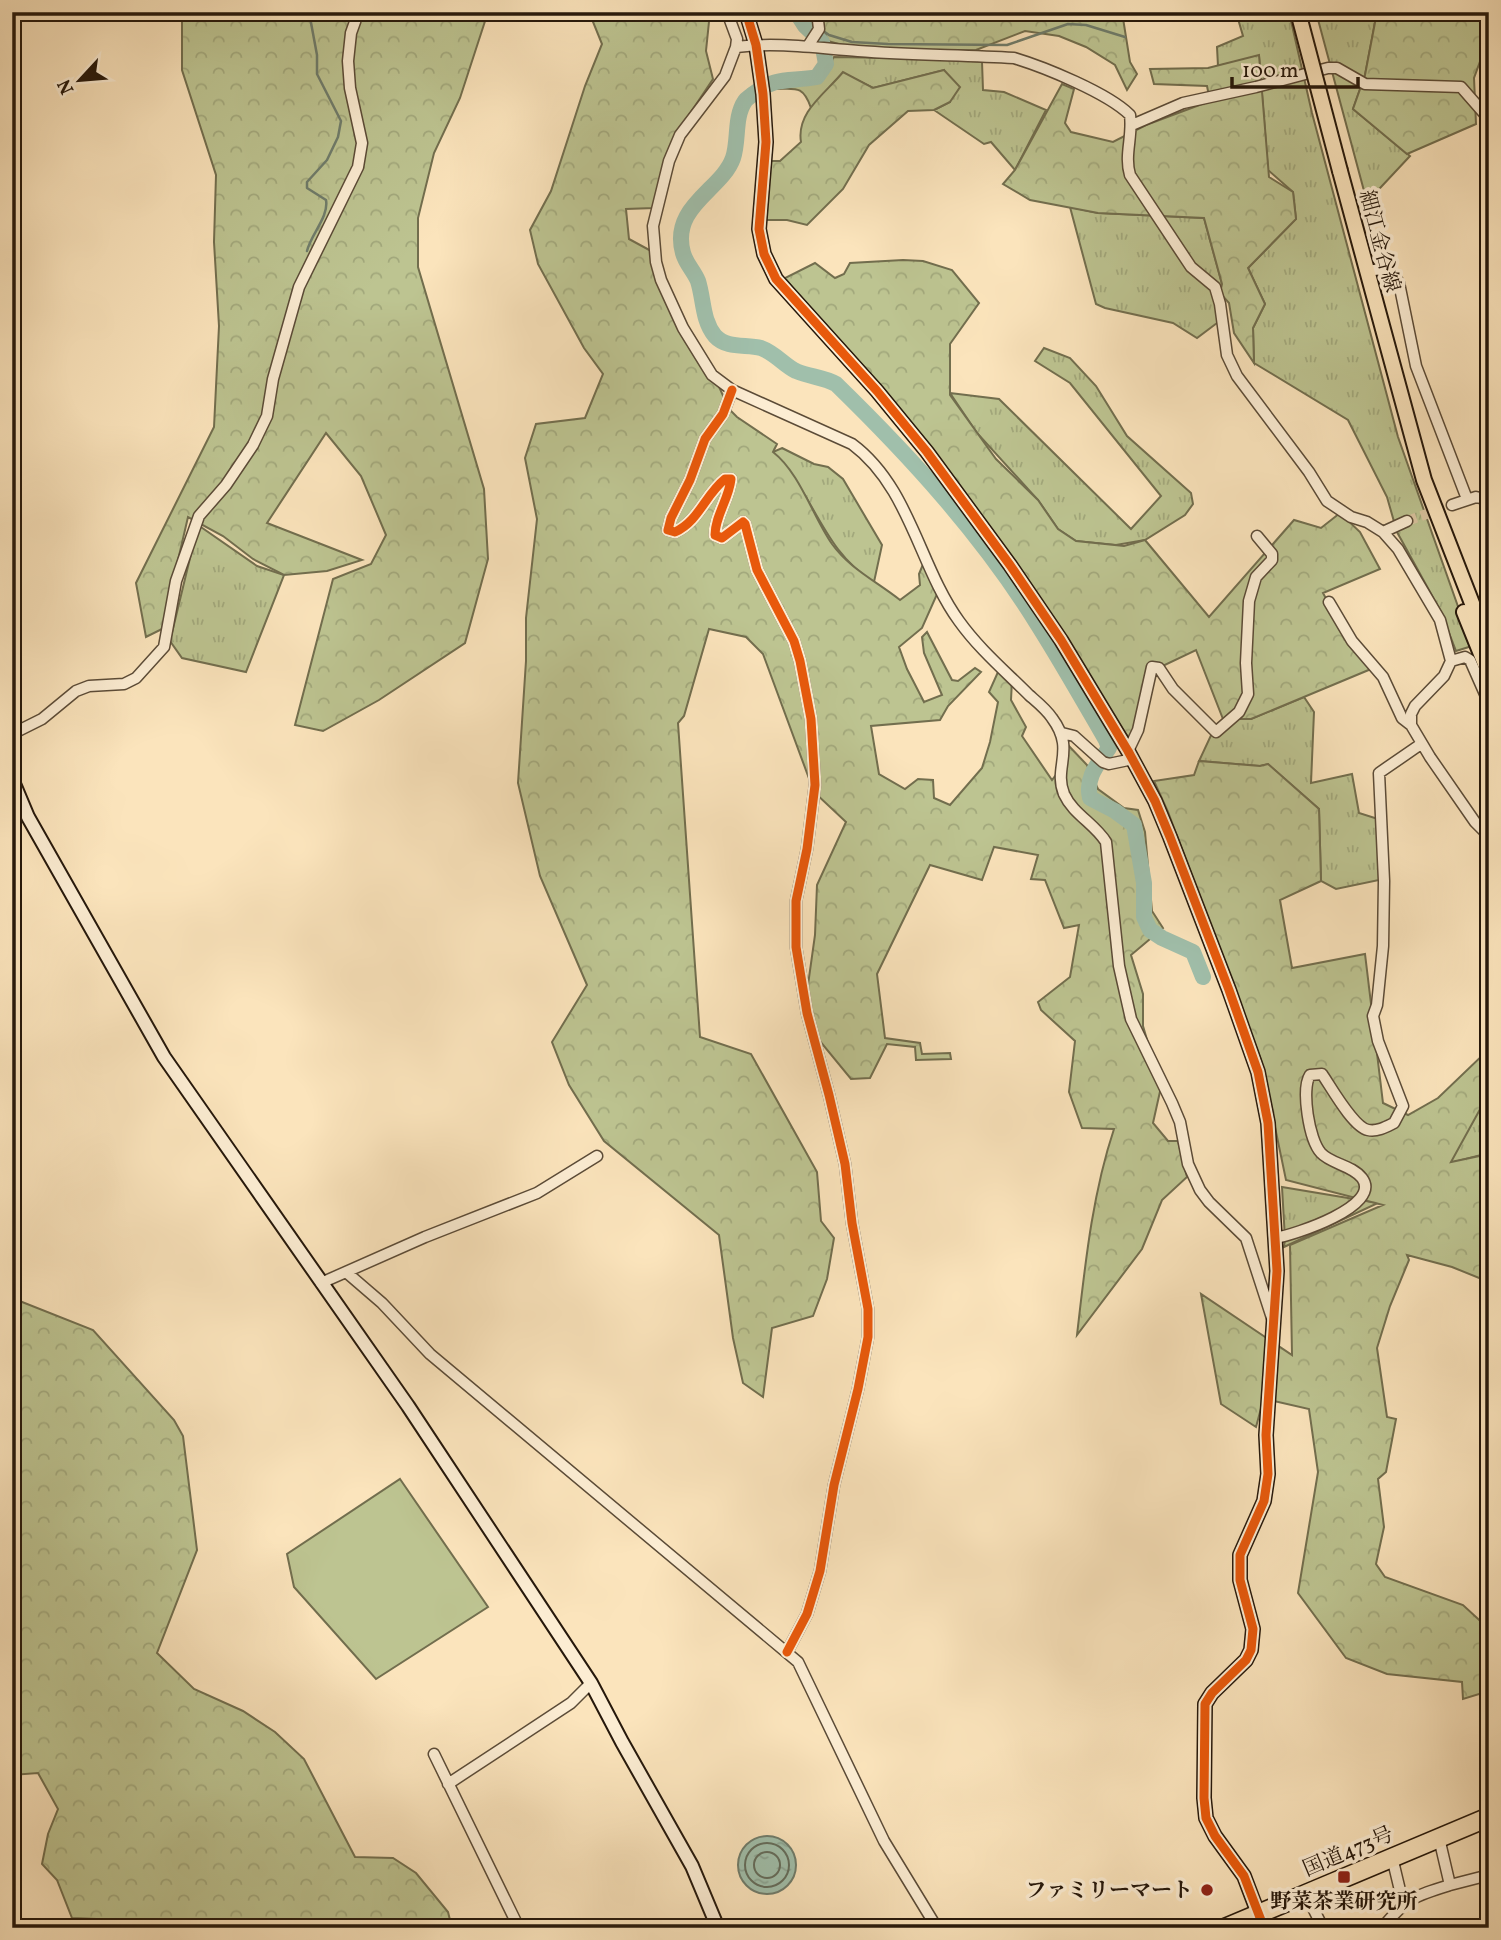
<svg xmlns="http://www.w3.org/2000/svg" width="1501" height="1940" viewBox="0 0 1501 1940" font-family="Vollkorn,'Noto Serif JP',serif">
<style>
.grass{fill:url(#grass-tufts);stroke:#726e4e;stroke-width:2}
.forest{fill:url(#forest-crowns);stroke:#726e4e;stroke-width:2}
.park{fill:#bdc491;stroke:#726e4e;stroke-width:2}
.water{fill:url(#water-ripples);stroke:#6f7c6b;stroke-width:2}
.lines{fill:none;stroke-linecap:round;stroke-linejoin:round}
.shore{stroke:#636c5b;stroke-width:2}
.stream{stroke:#6f7c6b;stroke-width:2.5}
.river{stroke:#a0bfab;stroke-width:16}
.street-tunnel{stroke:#dbc5a1;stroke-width:10;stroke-dasharray:10 5;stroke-linecap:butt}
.street-casing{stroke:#5b4b37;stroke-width:13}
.secondary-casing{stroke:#26180b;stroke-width:16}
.primary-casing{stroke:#26180b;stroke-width:18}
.highway-casing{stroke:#26180b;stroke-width:21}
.street{stroke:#fcedd3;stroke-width:10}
.secondary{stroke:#fcedd3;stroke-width:12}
.primary{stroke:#fbe4bc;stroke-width:14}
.highway{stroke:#fbe4bc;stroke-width:18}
.primary-bridge-casing{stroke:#26180b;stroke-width:18;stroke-linecap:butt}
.primary-bridge{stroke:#fbe4bc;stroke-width:14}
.cycleway-casing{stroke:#fcedd3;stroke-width:13}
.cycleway{stroke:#e8590c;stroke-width:9}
.poi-dot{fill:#8f2418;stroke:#fcedd3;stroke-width:2.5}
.labels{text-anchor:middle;stroke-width:7;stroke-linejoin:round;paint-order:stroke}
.street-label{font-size:21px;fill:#26180b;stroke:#fcedd3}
.poi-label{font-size:21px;font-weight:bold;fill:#26180b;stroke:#fcedd3;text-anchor:end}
</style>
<defs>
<pattern id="grass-tufts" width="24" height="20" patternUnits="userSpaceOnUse" patternTransform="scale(1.75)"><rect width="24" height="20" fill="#bdc491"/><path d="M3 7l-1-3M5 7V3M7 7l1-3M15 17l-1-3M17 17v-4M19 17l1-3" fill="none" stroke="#a2a87c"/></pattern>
<pattern id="forest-crowns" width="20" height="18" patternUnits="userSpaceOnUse" patternTransform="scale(1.75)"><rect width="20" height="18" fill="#bdc491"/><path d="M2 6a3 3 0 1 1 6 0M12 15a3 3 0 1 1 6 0" fill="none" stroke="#a2a87c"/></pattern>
<pattern id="water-ripples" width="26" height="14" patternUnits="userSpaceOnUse" patternTransform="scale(1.75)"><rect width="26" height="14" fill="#a0bfab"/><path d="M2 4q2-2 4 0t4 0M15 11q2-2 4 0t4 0" fill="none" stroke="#8aa392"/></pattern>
</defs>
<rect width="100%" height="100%" fill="#fbe4bc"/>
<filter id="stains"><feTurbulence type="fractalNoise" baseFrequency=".00286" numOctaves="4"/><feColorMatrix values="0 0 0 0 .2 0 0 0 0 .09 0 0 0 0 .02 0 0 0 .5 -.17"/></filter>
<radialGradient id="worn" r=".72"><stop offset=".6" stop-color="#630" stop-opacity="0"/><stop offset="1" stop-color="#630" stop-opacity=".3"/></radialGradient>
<path class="grass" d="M1236,12H1289L1312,113L1398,437L1472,646L1456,651L1441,612L1397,532L1387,497L1348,420L1254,363L1253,328L1265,304L1248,268L1296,219L1293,192L1268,170L1259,56L1218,66L1217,47L1243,36Z
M1316,12H1377L1365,75L1353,109L1410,156L1367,202Z
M834,57L949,59L982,62L983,90L1004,92L1046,110L1015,170L991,142L984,144L934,110L950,102L944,70L873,88L843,73L811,108C803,84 795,89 773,89L780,84L820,78Z
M1070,207L1098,213L1204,218L1222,284L1217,323L1197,338L1173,323L1105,308L1096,304Z
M1044,348L1070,358L1096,386L1127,436L1191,493L1193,504L1185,515L1145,540L1116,545L1076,541L1058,529L1038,500L977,433L950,393L999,399L1131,529L1161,496L1070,383L1035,361Z
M782,448L814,464L828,467L843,479L882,545L874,582C840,562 825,530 806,497C796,481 784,466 773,452Z
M198,525L257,566L284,575L246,672L182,658L170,641Z
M1304,697L1314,712L1311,783L1352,774L1359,813L1378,819L1379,880L1336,889L1321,881L1319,809L1268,764L1260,766L1199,761L1213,731L1223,719H1251Z
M1489,1093V1153L1450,1163L1485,1095Z
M1282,1187L1378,1203L1284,1247L1285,1239Z"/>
<path class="forest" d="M182,12H488L460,98L434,153L418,218V267L484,489L488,559L465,643L379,700L323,731L295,725L333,579L371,564L386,535L361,476L326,433L267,523L362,560L327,571L284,575L253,559L223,536L188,517L162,629L146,637L136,583L214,427L219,326L214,242L216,175L182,70Z
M589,12H627L639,17H648L647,12H710L706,51L713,79L687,118L654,208L626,209L629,239L653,252L677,321L716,380L729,409L737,417L777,444L773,452C800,473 813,517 832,544C850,569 876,581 900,600L920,585L919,574L924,562L938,592L922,628L899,647L907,669L924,702L942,695L924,653L922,637L927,632L952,680L958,681L975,668L981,672L948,706L940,720L871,726L879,774L905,789L918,779L933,780L934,798L950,805L982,768L990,742L998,702L989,692L998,672L1012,680L1011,700L1026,727L1022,736L1052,780L1068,759L1067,744L1087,765L1098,789L1124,808L1138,810L1145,832L1152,911L1163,928L1131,955L1143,994V1026L1161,1087L1153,1123L1168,1141H1178L1187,1177L1162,1200L1142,1249L1077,1335C1085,1266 1092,1195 1114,1129L1082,1128L1069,1092L1075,1041L1041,1010L1038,1002L1070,977L1079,925L1064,928L1045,880L1031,879L1038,855L994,847L982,880L930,865L877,974L885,1038L920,1043L922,1054L950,1053L951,1059L916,1060L915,1047L887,1044L870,1078L851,1079L819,1040L806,999L815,935L817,885L846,822L814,792L763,654L746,637L709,629L684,716L678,723L700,1037L751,1054L817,1172L821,1221L834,1238L827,1279L813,1316L772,1328L763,1397L743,1383L733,1338L719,1235L604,1141L569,1085L552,1042L587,985L540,876L518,783L526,661V618L537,519L525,458L536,424L585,418L603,374L584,348L538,264L530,230L551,191L585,86L602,44Z
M817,12H1122L1130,62L1137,74L1127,90L1115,65L1086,47L1059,36L1025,31L976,50L867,52L828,41Z
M1377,12H1489V37L1474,78L1476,124L1407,154L1353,109L1365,75Z
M1259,55L1269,177L1293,192L1296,219L1248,268L1265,304L1253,328L1254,363L1234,333L1229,303L1220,293L1222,284L1204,218L1098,213L1030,200L1003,184L1015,170L1062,84L1074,89L1065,123L1071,132L1113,142L1146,125L1210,101L1207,86L1154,84L1150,69L1208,68Z
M944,70L960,87L950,102L934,110L908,111L869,145L843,189L807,225L787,220H764L771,161H780L801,142C796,112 826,93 843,72L873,88Z
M903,260L923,261L952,270L979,303L950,344V395L996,459L1038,500L1058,529L1076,541L1124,546L1145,540L1209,617L1294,520L1321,528L1340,513L1360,532L1380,569L1323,593L1354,650L1371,669L1251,719H1223L1196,650L1152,671L1130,740L1027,583L785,278L815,263L835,278L844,274L850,263Z
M1199,761L1260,766L1268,764L1319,809L1321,881L1280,900L1292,968L1365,954L1383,1103L1408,1115L1438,1098L1489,1049V1093L1451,1162L1489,1154V1282L1452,1267L1407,1255L1409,1260L1390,1306L1377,1348L1387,1417L1396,1419L1386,1472L1378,1479L1384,1527L1376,1564L1385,1577L1463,1605L1489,1629V1691L1463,1699L1462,1682L1387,1674L1346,1658L1298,1593L1318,1472L1309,1409L1274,1401H1263L1256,1427L1221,1404L1201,1294L1292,1355L1290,1245L1383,1205L1286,1180L1261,1060L1168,812L1154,781L1194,775Z
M12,1298L93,1330L174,1420L183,1436L197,1550L157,1653L194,1689L243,1711L275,1732L304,1759L355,1857L393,1858L416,1873L448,1912L452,1928H117L96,1919L72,1918L57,1880L42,1864L48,1834L58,1809L38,1773L12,1775Z"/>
<path class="park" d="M400,1479L488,1607L376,1679L294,1587L287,1554Z"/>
<path class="water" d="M738 1865a29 29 0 1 1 58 0a29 29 0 1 1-58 0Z"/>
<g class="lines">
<path class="shore" d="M745 1865a22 22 0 1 1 44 0a22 22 0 1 1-44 0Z
M754 1865a13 13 0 1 1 26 0a13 13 0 1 1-26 0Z"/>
<path class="stream" d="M805,26L811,22L814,24
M822,30L829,35L852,42L888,44L1007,45L1068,24L1086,25L1125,37
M307,251C311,234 329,217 326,200L307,188V182L327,160L338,137L341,121L317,74V55L309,12"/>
<path class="river" d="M796,12L805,26L822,42L826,64L817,77C790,82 776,76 753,94C750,97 747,98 745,101C734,117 739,141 733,158C722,190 670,206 683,253C686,264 694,271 698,281C704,300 702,320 715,336C727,349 746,344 761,348C775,353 784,365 796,371C810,377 824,377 836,384C911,457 983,536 1038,625C1062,663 1084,702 1106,740L1109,748C1098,764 1085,777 1090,798L1115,811L1134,825L1144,883V917L1150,930L1162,938L1193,952L1203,977"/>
<path class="street-tunnel" d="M1407,521L1452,505"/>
<g class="street-casing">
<path id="street" d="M727,12L737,39L736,47L725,76L680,135L669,161L653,226L656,262L661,280L683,328L712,375L732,390L852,444C910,487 919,566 959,621C979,649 1005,671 1029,695C1037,702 1046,709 1052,718C1076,750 1053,767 1064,794C1073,814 1095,824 1106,842L1119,966L1131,1019L1172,1103L1180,1122L1188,1164L1200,1190L1209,1202L1246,1238L1272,1318
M808,46L819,29L817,12
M736,47C777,42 817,48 858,51C910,55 962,55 1014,58C1044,67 1108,93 1130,115C1133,136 1124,155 1130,175L1191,267L1215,287L1220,304L1227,355L1237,376L1309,472L1327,501L1351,517L1367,522L1383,532L1398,549L1440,620L1451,661L1444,676L1415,706L1411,714V725L1430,757L1475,822L1489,836
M1132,125L1183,103L1256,87L1328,68H1337L1365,84L1461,87L1489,119
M1366,271L1382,269L1393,273L1399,283L1416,366L1467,499
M732,390L723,414L705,439L690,480L671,518L668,530L675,532C699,521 705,495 725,479H731C729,499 715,516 715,535L722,538L743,522L745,524L757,570L794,641L800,661L811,719L815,785L807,849L796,901V947L807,1013L829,1095L845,1164L852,1223L868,1309V1337L858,1389L834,1485L820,1571L807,1614L787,1652
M1452,505L1476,497L1489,500
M1383,532L1407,521
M1489,548L1486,558L1489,573
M1329,602L1352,641L1383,677L1402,718L1411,725
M1489,611V613
M1451,661L1465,657L1470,660L1489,703
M1062,733L1074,736L1103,762L1109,764L1133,759
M12,734L42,719L76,691L89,686L124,684L136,678L164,647L176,581L199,516L226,485L253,445L267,416L273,379L299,287L358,167L362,143L350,88L348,61L351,33L356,19L362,12
M1128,751L1138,730L1152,667L1159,668L1173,689L1216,732L1239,712L1248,694L1246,663L1249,601L1256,577L1272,560V554L1257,536
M1275,1238C1294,1235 1383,1206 1362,1178C1352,1165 1331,1164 1321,1153C1309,1140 1301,1089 1310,1075L1322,1074C1331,1087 1353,1127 1368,1130C1377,1132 1386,1127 1394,1123L1403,1106L1378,1041L1373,1016L1377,1005L1383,946L1384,881L1379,773L1421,744
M346,1272L382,1303L430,1354L798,1662L884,1841L937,1928
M321,1283L425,1237L537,1193L597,1156
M434,1754L519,1928
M448,1784L571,1703L591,1683
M1439,1838L1450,1885L1489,1875
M1392,1857L1403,1903
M1306,1894L1323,1928
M1382,1928C1407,1898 1414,1896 1450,1885"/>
</g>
<g class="secondary-casing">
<path id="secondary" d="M746,12L756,45L763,94L766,142L759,229L764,254L776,279L877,391L927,452L1010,565L1061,640L1128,751L1155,801L1170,837L1229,990L1258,1072L1268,1123L1277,1271L1266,1435L1268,1474L1264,1501L1240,1555V1580L1253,1629L1251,1650L1246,1660L1212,1693L1205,1704L1204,1798L1206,1818L1215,1836L1244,1876L1258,1913
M12,779L28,817L164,1057L408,1406L591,1683L622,1742L692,1866L718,1928"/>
</g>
<g class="primary-casing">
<path id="primary" d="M1340,171L1424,480L1489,647
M1464,612L1489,674"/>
</g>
<g class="highway-casing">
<path id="highway" d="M1225,1928L1489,1817"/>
</g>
<use href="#street" class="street"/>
<use href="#secondary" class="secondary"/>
<use href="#primary" class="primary"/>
<use href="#highway" class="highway"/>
<g class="primary-bridge-casing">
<path id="primary-bridge" d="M1298,12L1340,171"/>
</g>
<use href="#primary-bridge" class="primary-bridge"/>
<g class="cycleway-casing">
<path id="cycleway" d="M746,12L756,45L763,94L766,142L759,229L764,254L776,279L877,391L927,452L1010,565L1061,640L1128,751L1155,801L1170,837L1229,990L1258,1072L1268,1123L1277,1271L1266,1435L1268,1474L1264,1501L1240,1555V1580L1253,1629L1251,1650L1246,1660L1212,1693L1205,1704L1204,1798L1206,1818L1215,1836L1244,1876L1264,1928
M732,390L723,414L705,439L690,480L671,518L668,530L675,532C699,521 705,495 725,479H731C729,499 715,516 715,535L722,538L743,522L745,524L757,570L794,641L800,661L811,719L815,785L807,849L796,901V947L807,1013L829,1095L845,1164L852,1223L868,1309V1337L858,1389L834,1485L820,1571L807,1614L787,1652"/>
</g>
<use href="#cycleway" class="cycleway"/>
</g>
<g class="poi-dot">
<rect x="1337" y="1870" width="14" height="14" rx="3.5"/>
<circle cx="1207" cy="1890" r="7"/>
</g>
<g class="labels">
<g class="street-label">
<text transform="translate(1380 241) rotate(75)" y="7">細江金谷線</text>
<text transform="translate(1348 1851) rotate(-23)" y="7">国道473号</text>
</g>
<g class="poi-label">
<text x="1193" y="1897">ファミリーマート</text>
<text x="1344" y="1908" text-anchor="middle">野菜茶業研究所</text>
</g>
</g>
<rect width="1501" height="1940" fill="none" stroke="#fbe4bc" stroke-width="42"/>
<rect x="14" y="14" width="1473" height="1912" fill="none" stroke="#26180b" stroke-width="3.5"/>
<rect x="21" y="21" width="1459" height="1898" fill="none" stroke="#26180b" stroke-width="2"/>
<g transform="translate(80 80) rotate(244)" stroke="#fcedd3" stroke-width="5" paint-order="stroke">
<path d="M0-5L12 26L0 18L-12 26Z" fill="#26180b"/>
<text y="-10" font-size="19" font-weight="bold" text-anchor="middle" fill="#26180b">N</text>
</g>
<path d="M1232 77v10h126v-10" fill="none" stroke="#26180b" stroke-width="3.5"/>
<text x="1242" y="77" font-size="21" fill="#26180b" stroke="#fcedd3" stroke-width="5" paint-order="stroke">100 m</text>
<rect width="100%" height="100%" filter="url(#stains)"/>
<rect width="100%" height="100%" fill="url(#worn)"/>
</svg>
